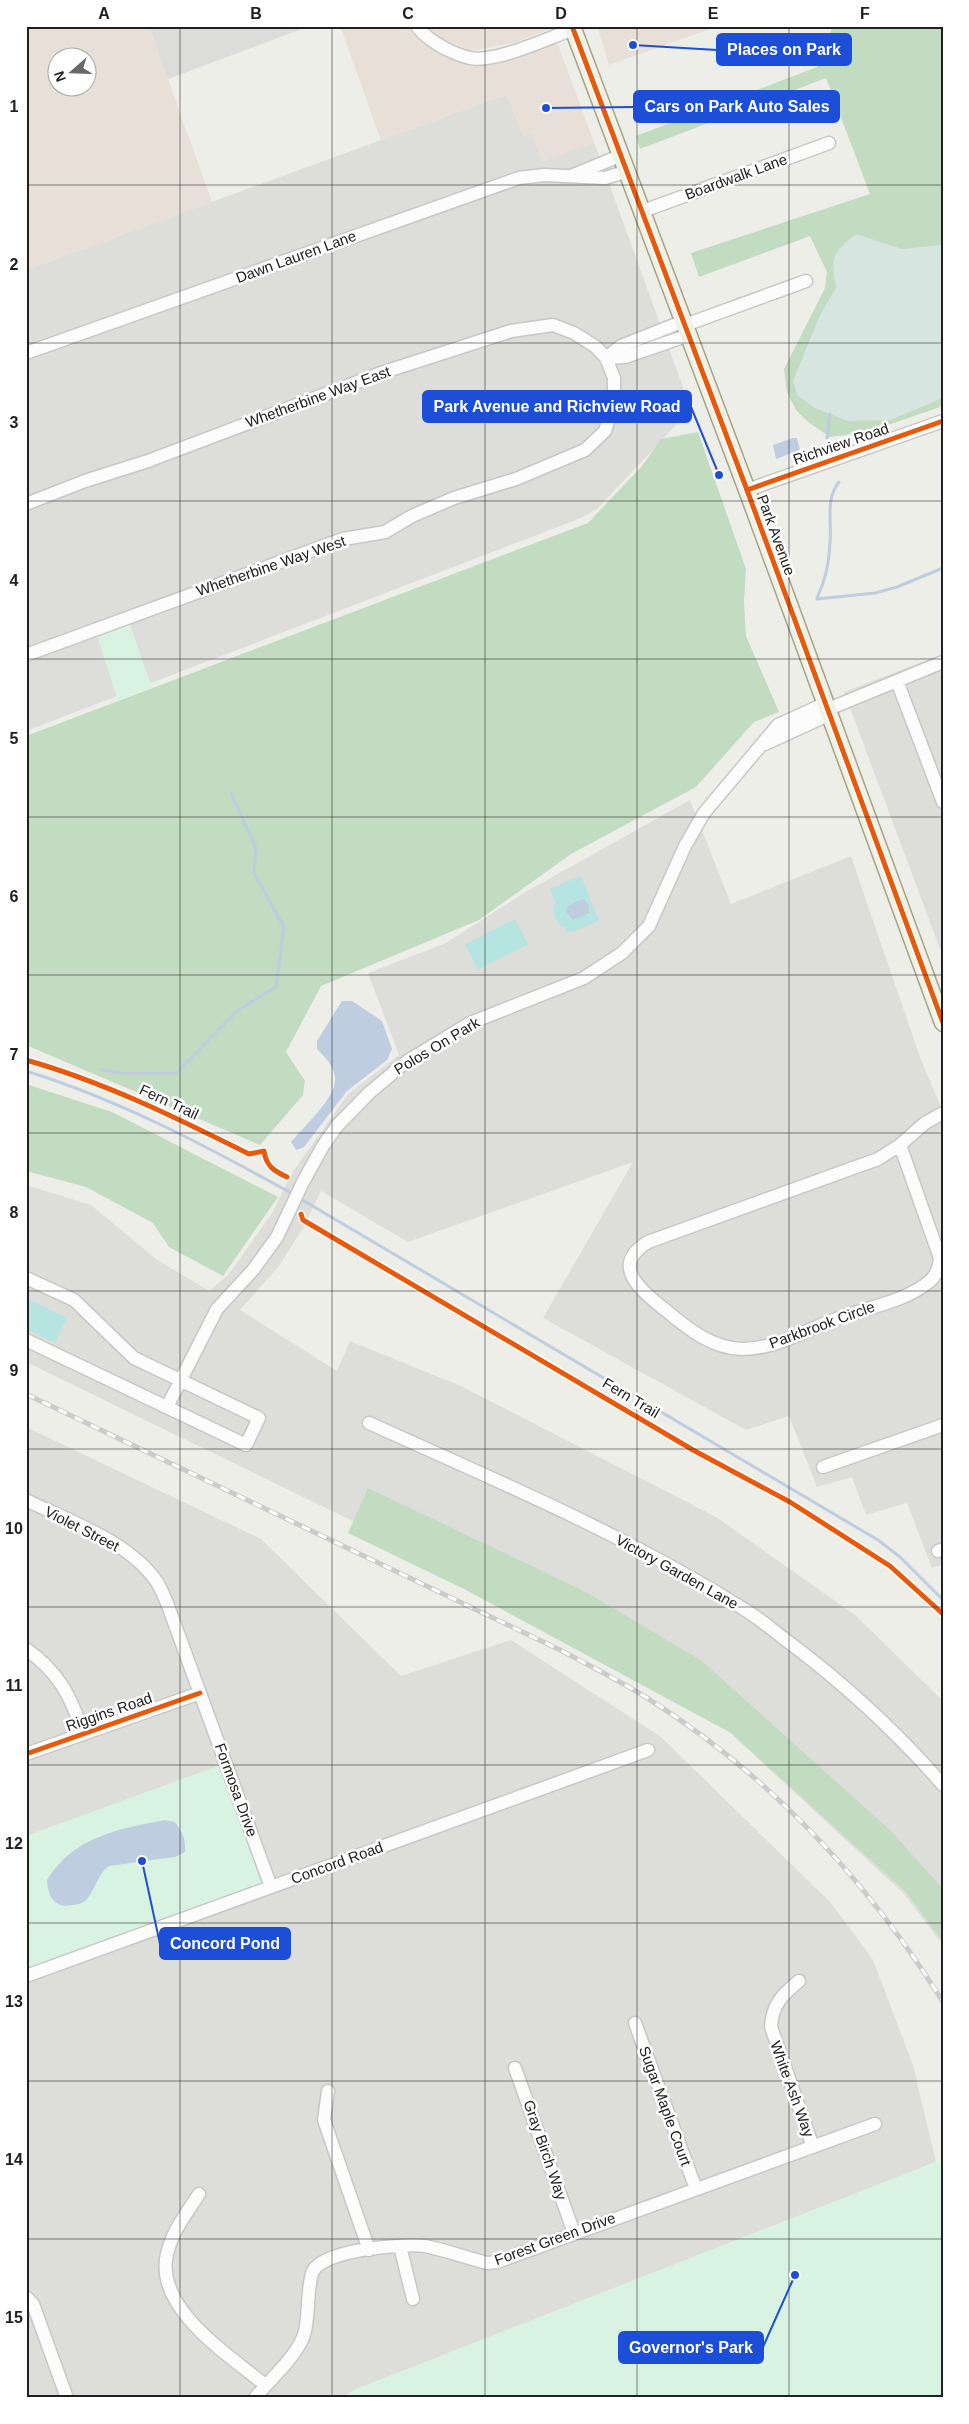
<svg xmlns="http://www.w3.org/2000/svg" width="969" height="2424" viewBox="0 0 969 2424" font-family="Arial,sans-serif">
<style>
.residential{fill:#ddddda}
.commercial{fill:#e7dfd8;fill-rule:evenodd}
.religious{fill:#dcdcda}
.forest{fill:#c2dcc1}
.wetland{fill:#d7e5e1}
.park{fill:#d9f3e2}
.pitch{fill:#b6e4e0}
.water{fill:#becde0}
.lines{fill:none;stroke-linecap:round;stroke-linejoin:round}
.stream{stroke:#becde0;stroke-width:3}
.minor-casing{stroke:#c7c7c5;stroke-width:15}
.major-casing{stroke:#a3a486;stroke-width:19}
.minor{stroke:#fcfcfc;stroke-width:12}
.major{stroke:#f1f1e6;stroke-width:16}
.rail-casing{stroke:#cbcbca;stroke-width:5}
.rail{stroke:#fff;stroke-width:3;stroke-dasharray:9;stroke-linecap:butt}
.cycleway-casing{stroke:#fff;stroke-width:8}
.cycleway{stroke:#e8590c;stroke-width:5}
.grid{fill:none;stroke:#202020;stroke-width:1;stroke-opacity:0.55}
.labels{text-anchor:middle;stroke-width:5;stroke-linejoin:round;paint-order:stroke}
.street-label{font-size:15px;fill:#202020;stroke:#fff}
.leader{fill:none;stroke:#1d4ed8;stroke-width:2}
.callout-dot{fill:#1d4ed8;stroke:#fff;stroke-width:2}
.callout{fill:#1d4ed8;stroke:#1d4ed8;stroke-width:2}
.callout-label{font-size:16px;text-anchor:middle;font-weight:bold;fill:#fff}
.neatline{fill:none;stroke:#202020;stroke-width:2}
.grid-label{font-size:16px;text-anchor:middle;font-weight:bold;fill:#202020}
</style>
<rect width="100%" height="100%" fill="#eeeee9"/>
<path class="residential" d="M507,94L523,136L532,133L542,161L594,142L691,409L597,509L581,518L26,731V270Z
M943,654V957L844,692Z
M690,800L731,904L851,856L921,1060L943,1112V1564L932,1568L907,1503L866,1515L852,1477L817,1487L789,1416L746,1430L543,1318L633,1162L408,1242L321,1191L303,1228L279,1266L240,1310L337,1371L350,1341L461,1386L716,1517L855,1615L943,1701V1945L904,1894L713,1717L601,1642L26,1362V1185L91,1205L156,1259L209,1291L229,1274L272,1213L292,1173L348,1094L399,1055L368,973L446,943L522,894Z
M26,1427L261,1539L401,1676L511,1640L661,1737L831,1903L873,1960L913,2065L936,2162L359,2388L339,2398H26Z"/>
<path class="commercial" d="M26,26H149L212,202L26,270ZM58,58H88V88H58Z
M340,26H409L415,36L431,49L452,59L475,66L553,44L558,45L594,142L542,162L532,133L523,136L507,94L381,140Z
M428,26H552V27L548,30L513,43L472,51L438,37Z
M597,26H719L609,65Z"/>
<path class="religious" d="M149,26H310L168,79Z"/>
<path class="forest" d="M833,26H943V406L868,432L830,437L808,422L796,410L787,392L784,369L825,288L827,272L810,236L699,277L691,253L870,194L826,78L640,149L636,136L817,67Z
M698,432L746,569L744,602L746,636L779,712L754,722L696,787L571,854L479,920L321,986L286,1052L305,1081L303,1095L260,1145L26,1045V736L588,523L642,466L661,439Z
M26,1084L112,1112L278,1197L223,1276L169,1247L153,1223L86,1187L26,1171Z
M368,1488L586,1592L702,1661L891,1831L943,1889V1942L906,1892L731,1733L466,1590L348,1533Z"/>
<path class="wetland" d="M856,234L902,249L943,245V398L890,420L848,421L815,408L797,395L793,381L820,315L836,288C831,258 831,254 856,234Z"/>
<path class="park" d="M128,619L152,688L118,701L95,630Z
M223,1764L268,1886L26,1970V1836Z
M943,2159V2398H339L359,2388Z"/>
<path class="pitch" d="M581,876L599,921L568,933L564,926L561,927C555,920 554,914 554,905L556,904L550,889Z
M515,919L528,944L478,970L465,945Z
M26,1298L67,1318L55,1343L26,1329Z"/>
<path class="water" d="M793,438H797L800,450L776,459L773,445Z
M583,899L589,905V913L573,920L566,912L567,906Z
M342,1001H352L382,1021L392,1049L387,1060L347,1091L304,1147L296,1150L291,1142C303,1128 333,1100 335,1082C337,1069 325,1057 317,1049V1041Z
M165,1820L175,1822C182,1832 186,1839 185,1852L175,1857L109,1866C97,1875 96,1888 87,1899C85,1902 77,1905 73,1905C55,1909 48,1897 47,1880C74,1836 119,1829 165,1820Z"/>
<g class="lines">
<path class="stream" d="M827,438L830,414
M817,598C826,579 829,563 830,542C832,520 825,500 839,482
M817,599L875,593L897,587L943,568
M101,1070L122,1073H176L238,1010L276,987L284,927L254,873L256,848L231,793
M26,1071C120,1100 208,1147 293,1194
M299,1198L878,1540L900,1557L943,1600"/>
<g class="minor-casing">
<path id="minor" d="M417,26C424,36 434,42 444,48C452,52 461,56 470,58C496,63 548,38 574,29
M571,176L622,155
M643,211L829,143
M685,325L806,281
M26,353L519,178L544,175L605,178L628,171
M606,358L621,346L684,321
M606,358L625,357L689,335
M747,490L943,421
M26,504L85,481L148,461L381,373L511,331L553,325L574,333L596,347L606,358L614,378V403L605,431L585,450L516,479L454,498L412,516L385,532L343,539L26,655
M897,681L943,802
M826,710L943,662
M765,744L828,715
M900,1145L940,1258C939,1267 937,1275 930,1281C905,1302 868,1307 839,1318C807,1329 777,1349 742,1349C710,1348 686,1327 663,1308C640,1290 610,1265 648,1242L878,1159Z
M900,1145L925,1123L943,1113
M26,1278L74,1300L134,1358L259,1418L246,1445L26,1340
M167,1407L217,1309L253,1270L277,1237L303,1182L323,1146L337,1126L369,1093L406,1062L470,1023L584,978L622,953L649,926L685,846L704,813L778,725L824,704
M369,1423C495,1480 624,1534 742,1608C756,1616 769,1627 782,1637C840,1680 895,1730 943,1785
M823,1467L943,1425
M26,1500C70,1522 128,1540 157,1582C161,1589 164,1596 167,1603L271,1887
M938,1551L943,1549
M26,1649C60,1673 70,1696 84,1734
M26,1754L200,1693
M26,1976L648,1750
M799,1981C782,1995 772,2005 771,2027L813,2147
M635,2023L696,2189
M515,2068L574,2233
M328,2091L324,2120L369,2250
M199,2194C187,2213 172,2231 167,2254C154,2308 229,2355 265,2385
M400,2246L413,2299
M26,2297L33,2304L67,2398
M255,2398C269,2380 300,2354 305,2331C309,2315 307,2284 313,2271C324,2250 402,2243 425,2246C446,2250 466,2258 487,2263L497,2262L875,2124"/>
</g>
<g class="major-casing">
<path id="major" d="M572,26L747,490L943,1023"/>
</g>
<use href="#minor" class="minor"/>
<use href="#major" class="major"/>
<g class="rail-casing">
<path id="rail" d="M26,1394L558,1649C587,1664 616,1679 644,1696C767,1773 866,1878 943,2002"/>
</g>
<use href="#rail" class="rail"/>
<g class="cycleway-casing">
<path id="cycleway" d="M572,26L747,490L943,1023
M747,490L943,421
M26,1060C104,1082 177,1118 249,1154L264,1151C266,1166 274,1171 287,1177
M301,1214L303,1220L693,1450L790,1502L890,1566L943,1614
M26,1754L200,1693"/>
</g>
<use href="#cycleway" class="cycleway"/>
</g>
<path class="grid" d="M180,26V2398M332,26V2398M485,26V2398M637,26V2398M789,26V2398M26,185H943M26,343H943M26,501H943M26,659H943M26,817H943M26,975H943M26,1133H943M26,1291H943M26,1449H943M26,1607H943M26,1765H943M26,1923H943M26,2081H943M26,2239H943"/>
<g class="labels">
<g class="street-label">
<text transform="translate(736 177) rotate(-20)" y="5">Boardwalk Lane</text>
<text transform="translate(296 257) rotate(-20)" y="5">Dawn Lauren Lane</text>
<text transform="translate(318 397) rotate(-20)" y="5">Whetherbine Way East</text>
<text transform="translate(841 444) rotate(-19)" y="5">Richview Road</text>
<text transform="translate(776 535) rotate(70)" y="5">Park Avenue</text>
<text transform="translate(271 566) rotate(-19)" y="5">Whetherbine Way West</text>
<text transform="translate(437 1046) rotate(-31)" y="5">Polos On Park</text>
<text transform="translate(169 1102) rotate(25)" y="5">Fern Trail</text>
<text transform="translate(822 1325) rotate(-20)" y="5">Parkbrook Circle</text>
<text transform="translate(631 1398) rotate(31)" y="5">Fern Trail</text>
<text transform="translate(82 1529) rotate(27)" y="5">Violet Street</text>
<text transform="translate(677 1572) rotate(29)" y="5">Victory Garden Lane</text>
<text transform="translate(109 1712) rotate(-19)" y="5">Riggins Road</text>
<text transform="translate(236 1790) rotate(70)" y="5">Formosa Drive</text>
<text transform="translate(337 1863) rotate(-20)" y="5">Concord Road</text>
<text transform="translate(792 2089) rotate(70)" y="5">White Ash Way</text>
<text transform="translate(665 2106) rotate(70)" y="5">Sugar Maple Court</text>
<text transform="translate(545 2150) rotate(71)" y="5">Gray Birch Way</text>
<text transform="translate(555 2239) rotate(-20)" y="5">Forest Green Drive</text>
</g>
</g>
<path class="leader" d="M633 45L717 50M546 108L634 107M719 475L691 407M142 1861L160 1944M795 2275L763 2347"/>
<g class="callout-dot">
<circle cx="633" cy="45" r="5"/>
<circle cx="546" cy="108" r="5"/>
<circle cx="719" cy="475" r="5"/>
<circle cx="142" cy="1861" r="5"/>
<circle cx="795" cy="2275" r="5"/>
</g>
<g class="callout">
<rect x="717" y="34" width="134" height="31" rx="5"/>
<rect x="634" y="91" width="205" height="31" rx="5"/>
<rect x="423" y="391" width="268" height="31" rx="5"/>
<rect x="160" y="1928" width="130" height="31" rx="5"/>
<rect x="619" y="2332" width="144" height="31" rx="5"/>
</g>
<g class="callout-label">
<text x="784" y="55">Places on Park</text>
<text x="737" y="112">Cars on Park Auto Sales</text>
<text x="557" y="412">Park Avenue and Richview Road</text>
<text x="225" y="1949">Concord Pond</text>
<text x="691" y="2353">Governor's Park</text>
</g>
<rect width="969" height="2424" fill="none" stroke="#ffffff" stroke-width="55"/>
<g transform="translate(72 72) rotate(250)"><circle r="24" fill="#ffffff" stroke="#a6a6a6"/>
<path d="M0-4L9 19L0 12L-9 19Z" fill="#686866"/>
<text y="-8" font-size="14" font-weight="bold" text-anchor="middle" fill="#202020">N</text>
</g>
<rect x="28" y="28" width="914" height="2368" class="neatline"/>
<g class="grid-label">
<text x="104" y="19">A</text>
<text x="256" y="19">B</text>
<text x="408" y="19">C</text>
<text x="561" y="19">D</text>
<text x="713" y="19">E</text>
<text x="865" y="19">F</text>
<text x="14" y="112">1</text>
<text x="14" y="270">2</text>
<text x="14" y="428">3</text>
<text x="14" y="586">4</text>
<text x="14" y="744">5</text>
<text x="14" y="902">6</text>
<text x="14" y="1060">7</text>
<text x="14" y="1218">8</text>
<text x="14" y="1376">9</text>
<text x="14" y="1534">10</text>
<text x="14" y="1691">11</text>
<text x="14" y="1849">12</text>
<text x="14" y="2007">13</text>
<text x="14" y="2165">14</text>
<text x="14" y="2323">15</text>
</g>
</svg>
